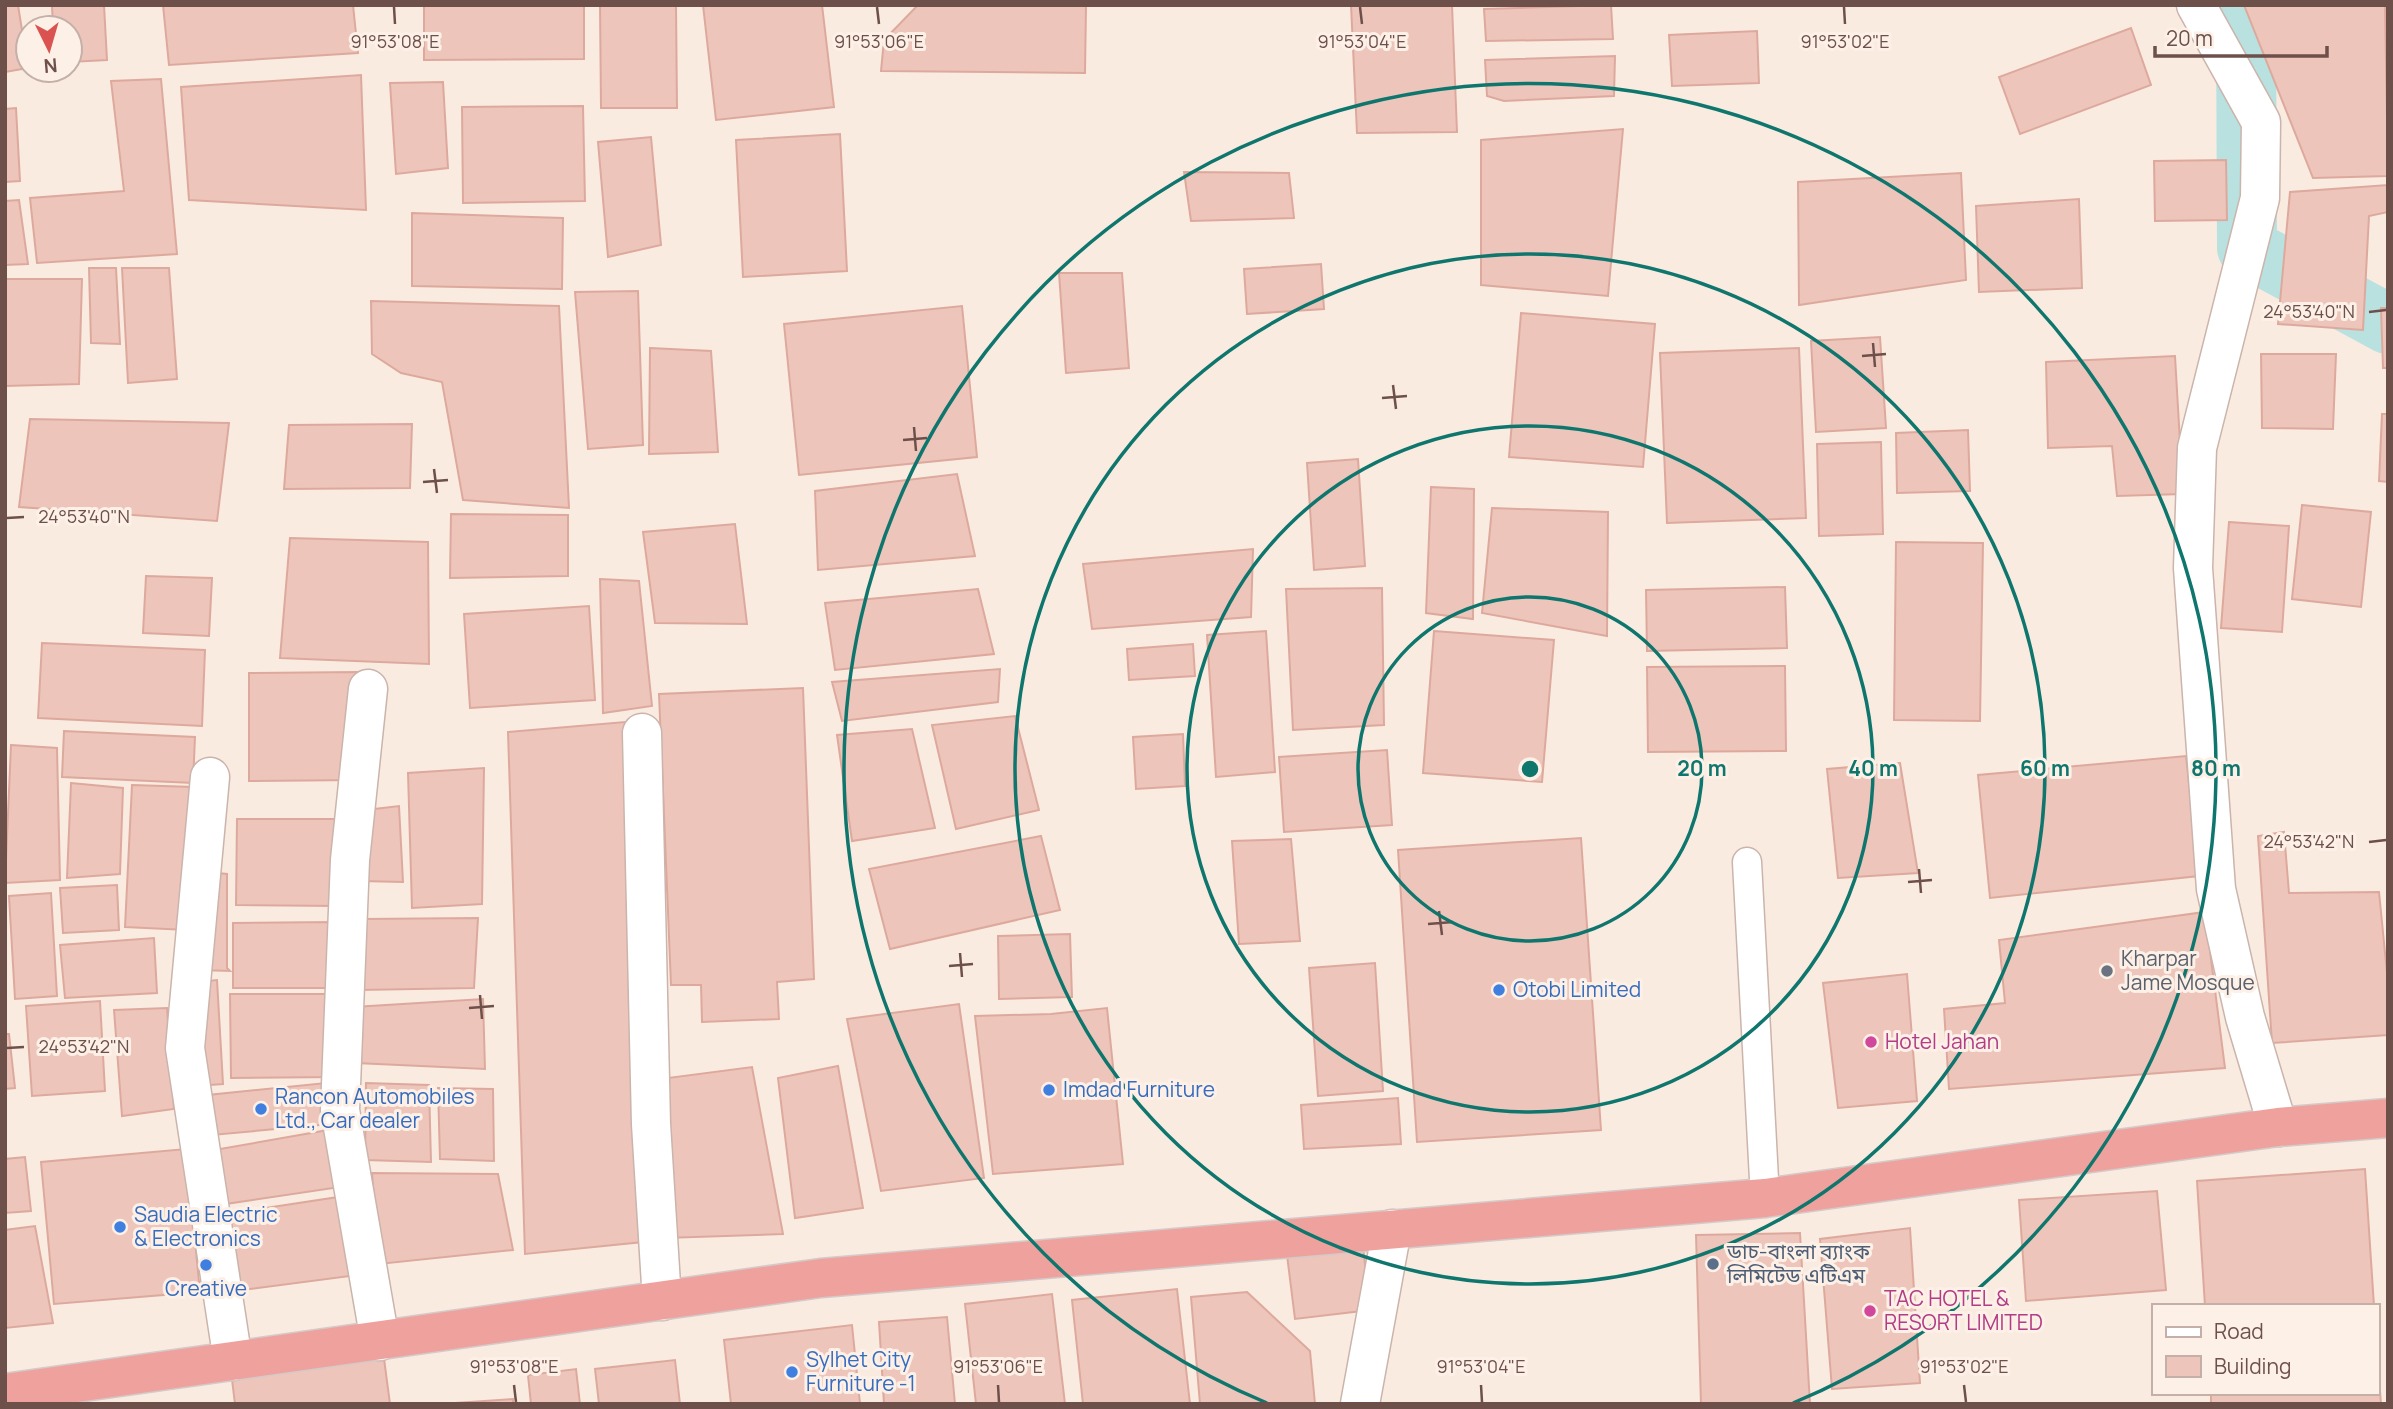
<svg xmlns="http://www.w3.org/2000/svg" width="2393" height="1409" viewBox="0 0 2393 1409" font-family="Manrope,'Noto Sans Bengali',sans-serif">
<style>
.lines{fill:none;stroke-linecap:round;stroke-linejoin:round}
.canal{stroke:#b8e1df;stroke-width:60}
.building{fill:#edc5bb;stroke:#dea99d;stroke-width:2}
.lane-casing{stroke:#cbb4ac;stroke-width:31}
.street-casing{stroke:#cbb4ac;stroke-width:41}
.highway-casing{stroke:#d4cac9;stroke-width:41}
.lane{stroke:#fff;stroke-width:28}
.street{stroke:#fff;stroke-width:38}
.highway{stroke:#efa29d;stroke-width:38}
.ticks{fill:none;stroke:#6e504b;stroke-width:2.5}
.ring{fill:none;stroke:#0f766e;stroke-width:3.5}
.worship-dot{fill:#6b7280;stroke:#fdf0e7;stroke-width:2.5}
.shop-dot{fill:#3f7fe0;stroke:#fdf0e7;stroke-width:2.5}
.hotel-dot{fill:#d1479c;stroke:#fdf0e7;stroke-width:2.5}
.service-dot{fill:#5c6f8a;stroke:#fdf0e7;stroke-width:2.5}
.labels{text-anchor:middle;stroke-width:6;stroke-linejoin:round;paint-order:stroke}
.worship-label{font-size:21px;fill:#5b616d;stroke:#fdf0e7;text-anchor:start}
.shop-label{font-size:21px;fill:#366cbe;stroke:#fdf0e7;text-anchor:start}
.hotel-label{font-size:21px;fill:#b23c85;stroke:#fdf0e7;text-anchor:start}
.service-label{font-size:21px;fill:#4e5e75;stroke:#fdf0e7;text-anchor:start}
.ticks-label{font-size:18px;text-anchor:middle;fill:#6e504b;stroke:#fdf0e7;stroke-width:6;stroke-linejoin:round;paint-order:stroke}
.centre{fill:#0f766e;stroke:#fdf0e7;stroke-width:3.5}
.ring-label{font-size:21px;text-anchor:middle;font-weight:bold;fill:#0f766e;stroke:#fdf0e7;stroke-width:6;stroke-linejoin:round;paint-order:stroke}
</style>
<rect width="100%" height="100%" fill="#faebe1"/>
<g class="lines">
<path class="canal" d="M2246,5L2247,248L2388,324"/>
</g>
<path class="building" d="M5,5H18L28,68L5,72Z
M52,5H104L107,60L70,62V28H53Z
M163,5H353L358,53L169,65Z
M424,5H584V59L424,60Z
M600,5H676L677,108H601Z
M703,5H822L834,107L716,120Z
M918,5H1086L1085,73L881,71L884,40Z
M1351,5H1452L1457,132L1357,133Z
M1611,5L1613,39L1486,41L1484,9Z
M2244,5H2385L2388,176L2313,178Z
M2131,28L2151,85L2020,134L1999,77Z
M1757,31L1759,83L1672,86L1669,35Z
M1615,56L1614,96L1504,101L1487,96L1485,60Z
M361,75L366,210L189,200L181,87Z
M161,79L177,254L37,263L30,198L124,191L111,81Z
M443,82L448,168L396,174L390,83Z
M583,106L585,201L463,203L462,107Z
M16,108L20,181L5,182V109Z
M1623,129L1608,296L1481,285V140Z
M840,134L847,271L743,277L736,140Z
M651,137L661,245L608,257L598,142Z
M2226,160L2227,220L2155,221L2154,161Z
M1184,172L1289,173L1294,218L1191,221Z
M1961,173L1966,280L1799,305L1798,182Z
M2388,185V212L2369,216L2363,330L2278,324L2290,192Z
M2079,199L2082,288L1979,292L1976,206Z
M19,200L28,264L5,265V201Z
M412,213L563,218L562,289L412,286Z
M1321,264L1324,309L1247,314L1244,269Z
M89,268H116L120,344L91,343Z
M122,268H169L177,379L128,383Z
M1059,273H1122L1129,368L1066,373Z
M5,279H82L79,384L5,386Z
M638,291L643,445L588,449L575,292Z
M371,301L559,306L569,508L463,500L442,382L401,373L372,354Z
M962,306L977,457L799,475L784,324Z
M2381,308H2388V368H2383Z
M1521,313L1655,324L1643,467L1509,457Z
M1880,337L1886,428L1816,432L1811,341Z
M650,348L711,351L718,452L649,454Z
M1799,348L1806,518L1667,523L1660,353Z
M2261,354H2336L2333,429L2262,428Z
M2175,356L2183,494L2117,496L2112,446L2048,448L2046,362Z
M2382,414H2388V482L2379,481Z
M30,419L229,423L217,521L19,507Z
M412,424L410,488L284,489L289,425Z
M1968,430L1970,491L1897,493L1896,433Z
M1881,442L1883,534L1819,536L1817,444Z
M1358,459L1365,566L1314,570L1307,463Z
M957,474L975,556L818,570L815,491Z
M1431,487L1474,489L1473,619L1426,613Z
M2302,505L2371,512L2361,607L2292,599Z
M1492,508L1608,512L1607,636L1482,613Z
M451,514L568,515V576L450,578Z
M2229,522L2289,526L2282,632L2221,628Z
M735,524L747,624L655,623L643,532Z
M290,538L428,542L429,664L280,658Z
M1896,542L1983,543L1980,721L1894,720Z
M1253,549L1251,617L1092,629L1083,564Z
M146,576L212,578L209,636L143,633Z
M600,579L639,581L652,706L603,713Z
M1785,587L1787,648L1647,651L1646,590Z
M1382,588L1384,725L1293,730L1286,589Z
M978,589L994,654L835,670L825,603Z
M589,606L595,700L470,708L464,614Z
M1266,631L1275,772L1216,777L1207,635Z
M1434,631L1554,640L1542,782L1423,773Z
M42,643L205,650L202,726L38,718Z
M1193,644L1195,676L1129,680L1127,649Z
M1785,666L1786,751L1648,752L1647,667Z
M1000,669L998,702L842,721L832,682Z
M357,672L358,780L249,781V673Z
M803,688L814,979L777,982L779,1019L702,1022L701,985H671L659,694Z
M1015,716L1039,810L956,829L932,725Z
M625,722L643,1242L525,1254L508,732Z
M912,729L935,828L852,841L837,735Z
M64,731L195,737L193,783L62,777Z
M1183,734L1185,786L1136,789L1133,737Z
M11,745L57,748L60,880L5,883Z
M1387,750L1392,825L1284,832L1279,757Z
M2186,756L2199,876L1990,898L1978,775Z
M1900,763L1918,873L1838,878L1827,769Z
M484,768L482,904L412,908L408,773Z
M71,783L123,788L120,874L67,878Z
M132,785L194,787L187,930L125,927Z
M399,806L403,882L360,881L366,810Z
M237,819H341L338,906L236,905Z
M2284,832L2289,893L2379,892L2388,983V1035L2272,1043L2258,836Z
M1041,836L1060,910L890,949L869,869Z
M1581,838L1601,1130L1417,1142L1398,850Z
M1291,839L1300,941L1239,944L1232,841Z
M207,872L227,874V968L230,971L198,970Z
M117,885L119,930L63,933L60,888Z
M51,893L57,996L15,999L9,896Z
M2205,912L2225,1068L1949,1089L1944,1009L2005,1003L1999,940Z
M478,918L474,988L359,990L362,919Z
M336,922L337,988H233V923Z
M1070,934L1072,997L999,999L998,936Z
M154,938L157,993L65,998L60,945Z
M1375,963L1383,1091L1318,1096L1309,968Z
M1907,974L1917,1101L1838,1108L1823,983Z
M217,980L223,1084L195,1086L198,982Z
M230,994H336L337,1077L231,1078Z
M483,999L485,1069L356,1063L354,1007Z
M100,1001L105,1091L32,1096L26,1006Z
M959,1004L984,1178L881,1191L847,1019Z
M167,1008L174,1109L122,1116L114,1010Z
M1107,1008L1123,1164L993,1174L975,1016L1051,1014Z
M5,1034H9L15,1088L5,1089Z
M838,1066L863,1208L795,1218L778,1078Z
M752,1067L783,1234L665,1238L660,1079Z
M326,1083L330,1124L212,1135L208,1095Z
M366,1083L429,1085L431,1162L365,1160Z
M438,1088L493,1089L494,1161L440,1159Z
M1398,1098L1401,1144L1304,1149L1301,1105Z
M334,1129L347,1186L219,1205L214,1150Z
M186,1149L200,1292L54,1304L41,1162Z
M25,1157L31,1211L5,1213V1159Z
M2365,1169L2374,1306H2205L2197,1181Z
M372,1173L498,1174L513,1250L379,1264Z
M2157,1191L2166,1290L2026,1301L2019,1200Z
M345,1196L358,1275L235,1291L220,1215Z
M35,1226L53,1323L5,1328V1230Z
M1910,1228L1920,1383L1832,1389L1820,1239Z
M1800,1233L1810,1404H1701L1696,1235Z
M1363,1246L1370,1310L1295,1319L1287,1255Z
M1177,1289L1190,1404H1083L1072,1300Z
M1247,1292L1310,1351L1315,1404H1200L1191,1297Z
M1052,1294L1065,1404H976L965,1304Z
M947,1317L955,1404H884L879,1322Z
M852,1325L860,1404H731L724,1340Z
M383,1351L390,1404H235L231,1371Z
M2377,1351L2381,1404H2211V1393H2377Z
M675,1360L680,1404H599L595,1369Z
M576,1369L580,1404H531L528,1375Z
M513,1399V1404H440Z"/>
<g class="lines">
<g class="lane-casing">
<path id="lane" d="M1747,862L1765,1198"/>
</g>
<g class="street-casing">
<path id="street" d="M2196,5L2261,122L2260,198L2197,448L2193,568L2216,889L2245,1017L2278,1127
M368,689L350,860L340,1110L380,1341
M642,733L651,1124L662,1301
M210,777L185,1048L233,1361
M1360,1404L1392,1229"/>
</g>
<g class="highway-casing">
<path id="highway" d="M5,1393L821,1278L1765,1198L2278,1127L2388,1118"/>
</g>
<use href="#lane" class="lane"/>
<use href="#street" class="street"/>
<use href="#highway" class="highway"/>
</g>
<path class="ticks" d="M394,7L395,24M877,7L879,24M1360,7L1362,24M1844,7L1845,24M2369,312L2386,310M1873,343L1875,367M1862,356L1886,354M1393,385L1396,409M1382,398L1407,396M914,427L916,451M903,440L927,438M434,469L437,493M423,482L448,480M7,518L24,517M2369,842L2386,840M1919,869L1921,893M1908,882L1932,880M1439,911L1442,935M1428,924L1453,922M960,953L962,977M949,966L973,964M480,995L482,1019M469,1008L494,1006M7,1048L24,1047M514,1385L516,1402M998,1385L999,1402M1481,1385L1482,1402M1964,1385L1966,1402"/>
<g class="ring">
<circle cx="1530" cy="769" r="172"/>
<circle cx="1530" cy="769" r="343"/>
<circle cx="1530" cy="769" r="515"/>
<path d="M1267 1403A686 686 0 1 1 1793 1403"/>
</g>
<circle class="worship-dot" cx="2107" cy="971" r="7"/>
<g class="shop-dot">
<circle cx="1499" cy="990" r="7"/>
<circle cx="1049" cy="1090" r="7"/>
<circle cx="261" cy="1109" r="7"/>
<circle cx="120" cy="1227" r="7"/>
<circle cx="206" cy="1265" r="7"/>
<circle cx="792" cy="1372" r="7"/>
</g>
<g class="hotel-dot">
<circle cx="1871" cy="1042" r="7"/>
<circle cx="1870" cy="1311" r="7"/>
</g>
<circle class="service-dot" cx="1713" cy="1264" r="7"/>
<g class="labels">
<g class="worship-label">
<text x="2121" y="966">Kharpar<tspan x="2121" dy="24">Jame Mosque</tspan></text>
</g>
<g class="shop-label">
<text x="1513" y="997">Otobi Limited</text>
<text x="1063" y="1097">Imdad Furniture</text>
<text x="275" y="1104">Rancon Automobiles<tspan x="275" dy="24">Ltd., Car dealer</tspan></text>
<text x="134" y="1222">Saudia Electric<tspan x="134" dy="24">&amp; Electronics</tspan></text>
<text x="206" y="1296" text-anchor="middle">Creative</text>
<text x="806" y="1367">Sylhet City<tspan x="806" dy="24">Furniture -1</tspan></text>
</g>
<g class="hotel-label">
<text x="1885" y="1049">Hotel Jahan</text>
<text x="1884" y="1306">TAC HOTEL &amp;<tspan x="1884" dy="24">RESORT LIMITED</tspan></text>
</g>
<g class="service-label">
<text x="1727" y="1259">ডাচ-বাংলা ব্যাংক<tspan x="1727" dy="24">লিমিটেড এটিএম</tspan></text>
</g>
</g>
<g class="ticks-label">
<text x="395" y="48">91°53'08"E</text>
<text x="879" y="48">91°53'06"E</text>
<text x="1362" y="48">91°53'04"E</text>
<text x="1845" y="48">91°53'02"E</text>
<text x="2309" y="318">24°53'40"N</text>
<text x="84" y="523">24°53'40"N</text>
<text x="2309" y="848">24°53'42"N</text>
<text x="84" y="1053">24°53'42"N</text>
<text x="514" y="1373">91°53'08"E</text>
<text x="998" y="1373">91°53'06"E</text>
<text x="1481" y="1373">91°53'04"E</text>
<text x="1964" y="1373">91°53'02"E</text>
</g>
<circle cx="1530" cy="769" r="10" class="centre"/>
<g class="ring-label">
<text x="1702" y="776">20 m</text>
<text x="1873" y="776">40 m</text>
<text x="2045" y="776">60 m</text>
<text x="2216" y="776">80 m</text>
</g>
<rect width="2393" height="1409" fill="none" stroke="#6e504b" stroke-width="14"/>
<rect x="2152" y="1304" width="228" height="91" fill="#fdf0e7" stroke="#c4b0a9" stroke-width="2"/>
<rect x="2166" y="1327" width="35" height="10" fill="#ffffff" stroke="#c4b0a9" stroke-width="2"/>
<text x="2214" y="1339" font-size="21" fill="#6e504b">Road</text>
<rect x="2166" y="1356" width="35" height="21" fill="#edc5bb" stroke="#c4b0a9" stroke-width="2"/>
<text x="2214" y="1374" font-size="21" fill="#6e504b">Building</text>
<g transform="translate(49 49) rotate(175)"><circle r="33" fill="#fdf0e7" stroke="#c4b0a9" stroke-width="2"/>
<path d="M0-5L12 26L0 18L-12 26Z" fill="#da5350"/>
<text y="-10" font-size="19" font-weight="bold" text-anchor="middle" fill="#6e504b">N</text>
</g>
<path d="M2155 46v10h172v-10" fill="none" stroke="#6e504b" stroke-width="3.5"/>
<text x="2166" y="46" font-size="21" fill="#6e504b" stroke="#fdf0e7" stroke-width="5" paint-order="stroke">20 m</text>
</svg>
